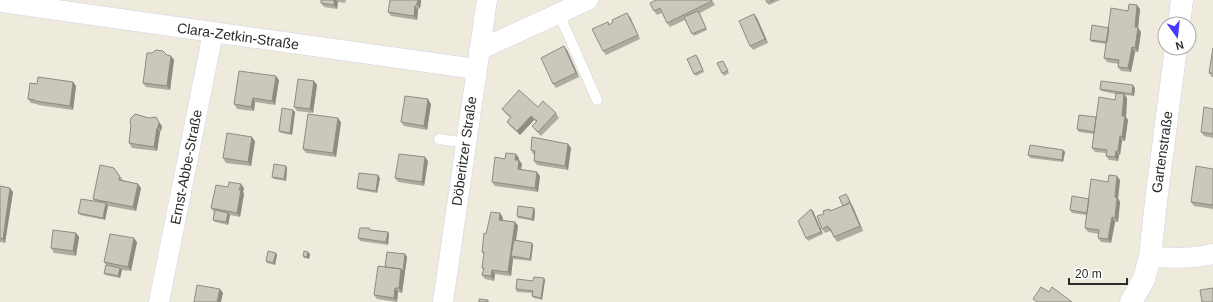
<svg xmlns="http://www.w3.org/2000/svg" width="1213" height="302" viewBox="0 0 1213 302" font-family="Arial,sans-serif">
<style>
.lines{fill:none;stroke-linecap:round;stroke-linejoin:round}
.service-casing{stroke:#d3d1e5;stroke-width:11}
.minor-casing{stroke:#d3d1e5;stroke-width:21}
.tertiary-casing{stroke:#d3d1e5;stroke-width:23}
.service{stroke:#fff;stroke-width:10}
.minor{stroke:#fff;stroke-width:20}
.tertiary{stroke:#fff;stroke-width:22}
.wall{fill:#adaca1}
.shaded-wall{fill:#8d8c83}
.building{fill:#c9c8bb;stroke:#8d8c83}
.labels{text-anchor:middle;stroke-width:3.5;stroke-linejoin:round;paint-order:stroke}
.street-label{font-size:14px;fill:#2b2b2b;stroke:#fff}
</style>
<rect width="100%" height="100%" fill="#eeebdc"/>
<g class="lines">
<g class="service-casing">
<path id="service" d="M559,14L597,100
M439,139L466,143"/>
</g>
<g class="minor-casing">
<path id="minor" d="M0,2L476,69
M479,50L588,0
M1150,257C1172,258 1192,259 1213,254
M159,302L213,33
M443,302L487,0"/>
</g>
<g class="tertiary-casing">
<path id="tertiary" d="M1179,24L1182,0
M1131,302L1144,279L1150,257L1156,201L1176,48"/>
</g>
<use href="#service" class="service"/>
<use href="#minor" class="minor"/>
<use href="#tertiary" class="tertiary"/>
</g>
<path class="wall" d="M321,0H346L345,3L338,2L337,9L324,7L321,3Z
M656,0H712L715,5L700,13L707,30L694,36L685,20L670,27L667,23L662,13L657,15L654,11Z
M766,0H780L769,5Z
M421,1L420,8L418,10L417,20L391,16L388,12Z
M1140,9L1138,28L1141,32L1138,52H1135L1131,72L1121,71L1118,67L1119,64L1107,62L1104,58L1106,44L1092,42L1090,40L1109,28L1128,11Z
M754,14L757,18L768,43L753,50L750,46Z
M630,17L640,39L606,55L603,51L609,24Z
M1213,48V77H1212L1209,73Z
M567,50L579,77L556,88L553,84Z
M167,55L171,56L174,60L170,90L146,87L143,83Z
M698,57L704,72L696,76L694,74Z
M723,61L729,73L724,76L722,73Z
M279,80L275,105L255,102L254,111L237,109L234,104Z
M314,81L317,85L313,113L297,111L294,107Z
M73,82L76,86L73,110L38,105L37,104L31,103L28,99L37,84Z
M1135,88L1134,96L1125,95L1127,98L1126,117L1128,120L1125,141H1122L1120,155H1119L1118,161L1109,160L1106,156V153L1095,152L1092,148L1094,134L1079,132L1077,129L1096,117L1115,100L1116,94L1101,91L1100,89Z
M431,104L427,130L404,126L401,122Z
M538,107L556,113L559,118L541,136L535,130L532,126L536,122L534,120L520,135L510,126L507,122L511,118L505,113L502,109Z
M1213,109V138L1204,136L1201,132Z
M293,110L295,112L292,135L281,133L279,131Z
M135,114L162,126L161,131L160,132L157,151L132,148L129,143Z
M341,122L336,157L306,153L303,149Z
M255,141L251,166L226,163L223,158Z
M568,144L571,148L568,170L537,165L534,161V155L533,154L531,150Z
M1063,150L1065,152L1063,162L1030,158L1028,155Z
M519,158L518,160L522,164L521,169L540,176L538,192L495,186L492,182L505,159Z
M428,161L424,186L398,182L395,178Z
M286,166L287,168L286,181L274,179L272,177Z
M114,168L123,180L138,184L141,188L136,211L108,206L105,220L80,215L78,213L95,201L93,199Z
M1213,169V209L1194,206L1191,202Z
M380,178L377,193L359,190L357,188Z
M1120,180L1118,199L1120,202L1118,222H1115L1111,243L1101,242L1098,238L1099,234L1088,232L1085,228L1086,215L1072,213L1070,210L1089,199L1108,182Z
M0,186H1L13,192L5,243L0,242Z
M228,187L244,188L243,192L244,194L240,217L230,215L228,225L215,222L213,220L214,212L211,208Z
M848,196L853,207L863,231L837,242L834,237L832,233L830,231L825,233L822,229L829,209L831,211L843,206Z
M535,210L534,221L518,218L517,216Z
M813,211L823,234L808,241L806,238Z
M500,213L503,218L502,220L515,222L518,226L516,241L533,245L531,261L513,259L511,276L495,274L494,281L485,279L482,275L483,270L482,268L484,255L482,252L486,234Z
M369,228L370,230L389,234L388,245L360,241L358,238Z
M76,233L79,237L76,256L54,253L51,248Z
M137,242L131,271L122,270L120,278L105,275L104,273L106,265L104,262Z
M310,254L309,259L304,258L303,256Z
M405,254L407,257L402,293L398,292L397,302L377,299L374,295L385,267Z
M277,255L275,265L267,263L266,261Z
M545,280L542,300L534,298L532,296V293L517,292L516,289L533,281Z"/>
<path class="shaded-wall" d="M334,0H336L338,2L337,9L334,5Z
M418,0H421V1L420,8L417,4Z
M1137,5L1140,9L1138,28L1141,32L1138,52L1135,48V27Z
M415,6L418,10L417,20L414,16Z
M627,13L630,17L640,39Z
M754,14L757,18L768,43L765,39Z
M564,46L567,50L579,77L576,73Z
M1132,47L1135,52L1131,72L1128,68Z
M171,56L174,60L170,90L167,86Z
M276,76L279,80L275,105L272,101Z
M314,81L317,85L313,113L310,109Z
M73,82L76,86L73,110L70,106Z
M1133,85L1135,88L1134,96L1132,94Z
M1124,94L1127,98L1126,117L1128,120L1125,141L1122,137V116Z
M253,98L255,102L254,111L251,107Z
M428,99L431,104L427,130L424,126Z
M293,110L295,112L292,135L290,133Z
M531,116L534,120L520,135L517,131Z
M338,118L341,122L336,157L333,153Z
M159,122L162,126L161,131L158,127Z
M157,128L160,132L157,151L154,147Z
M1120,136L1122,141L1120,155L1118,151Z
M252,137L255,141L251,166L248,162Z
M568,144L571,148L568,170L565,166Z
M1063,150L1065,152L1063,162L1062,160Z
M1116,151L1119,155L1118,161L1115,157Z
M516,154L519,158L518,164L515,160Z
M425,157L428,161L424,186L422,182Z
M519,160L522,164L520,173L518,169Z
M286,166L287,168L286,181L284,179Z
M537,172L540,176L538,192L535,188Z
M378,175L380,178L377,193L376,191Z
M1117,176L1120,180L1118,198L1120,202L1118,222L1115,218V197Z
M138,184L141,188L136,211L133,207Z
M241,184L244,188L243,192L244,194L240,217L237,213Z
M10,188L13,192L5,243L3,239Z
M106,203L108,206L105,220L103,218Z
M850,203L853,207L863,231L860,226Z
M534,208L535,210L534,221L532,219Z
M811,209L813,211L823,234L821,232Z
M228,213L230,215L228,225L226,222Z
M500,213L503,218L502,224L499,220Z
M1112,217L1115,222L1111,243L1108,239Z
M515,222L518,226L513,257L511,256L513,259L511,276L508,272Z
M388,232L389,234L388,245L386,242Z
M76,233L79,237L76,256L73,251Z
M134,238L137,242L131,271L128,267Z
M532,243L533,245L531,261L530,259Z
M308,252L310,254L309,259L307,257Z
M276,253L277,255L275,265L273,263Z
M405,254L407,257L402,293L399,288L401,269Z
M120,268L122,270L120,278L118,276Z
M492,270L495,274L494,281L491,276Z
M544,278L545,280L542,300L541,298Z
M395,288L398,292L397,302L394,298Z
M220,289L223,293L221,302H217Z"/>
<path class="building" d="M321,0H334V5L321,3Z
M390,0H418L417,4L415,6L414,16L388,12Z
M656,0H711L712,1L667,23L660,8L654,11L650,3Z
M766,0H774L767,3Z
M1129,4L1137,5L1135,27H1138L1135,48L1132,47L1128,68L1118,67L1119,60L1104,58L1111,8L1128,11Z
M698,11L706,28L692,34L684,17Z
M627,13L638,35L603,51L592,29L608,22L609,25L613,22L612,20Z
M754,14L765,39L750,46L739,21Z
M1092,25L1109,28L1107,42L1090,40Z
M564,46L576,73L553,84L541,58Z
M1213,48V73H1209Z
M156,50L163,51L167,55L171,56L167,86L143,83L147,53H152Z
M696,55L703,70L694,74L687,59Z
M723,61L728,71L722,73L717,63Z
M239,71L276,76L272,101L253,98L251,107L234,104Z
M38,77L73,82L70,106L35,101V100L28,99L30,83L37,84Z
M298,79L314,81L310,109L294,107Z
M1101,81L1133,85L1132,94L1100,89Z
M519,90L538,107L543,101L556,113L538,132L532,126L537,121L531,116L517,131L507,122L511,117L502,109Z
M1116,93L1124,94L1122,116H1125L1122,137L1120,136L1118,151H1116L1115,157L1106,156L1107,150L1092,148L1099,97L1115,100Z
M405,96L428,99L424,126L401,122Z
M1204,107L1213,109V134L1201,132Z
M282,108L293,110L290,133L279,131Z
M135,114L149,118L156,117L159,122L158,127L157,128L154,147L129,143L131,125L130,123L131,118Z
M308,114L338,118L333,153L303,149Z
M1079,115L1096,117L1094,132L1077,129Z
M227,133L252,137L248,162L223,158Z
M532,137L568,144L565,166L534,161L535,151L531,150Z
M1030,145L1063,150L1062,160L1028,155Z
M506,153L516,154L515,160H519L518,169L537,172L535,188L492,182L495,157L505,159Z
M399,154L425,157L422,182L395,178Z
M274,164L286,166L284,179L272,177Z
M100,165L114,168L120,177L119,180L138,184L133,207L93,199Z
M1196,166L1213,169V205L1191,202Z
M359,173L378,175L376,191L357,188Z
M1109,175L1117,176L1115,197L1117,198L1115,218L1112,217L1108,239L1098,238L1099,230L1085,228L1091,179L1108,182Z
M229,182L241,184L239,190H241L237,213L211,208L216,185L228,187Z
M0,186L10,188L3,239L0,238Z
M846,194L850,202L843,206L839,197Z
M1072,196L1089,199L1087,213L1070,210Z
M81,199L106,203L103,218L78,213Z
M850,203L860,226L834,237L830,228L829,229L828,226L822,229L817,216L824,214L823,211L829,209L830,211Z
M518,206L534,208L532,219L517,216Z
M811,209L821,232L806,238L798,221Z
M215,210L228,213L226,222L213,220Z
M491,212L500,213L499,220L515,222L508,272L492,270L491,276L482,275L484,268H482L484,252H482L484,233L486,234Z
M360,228H369L370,230L388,232L386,242L358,238Z
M53,230L76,233L73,251L51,248Z
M110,234L134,238L128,267L104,262Z
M514,240L532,243L530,259L511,256Z
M268,251L276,253L273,263L266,261Z
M304,251L308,252L307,257L303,256Z
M387,252L405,254L403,271L401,269L385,267Z
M106,265L120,268L118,276L104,273Z
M378,266L401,269L399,288H395L394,298L374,295Z
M534,277L544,278L541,298L532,296L533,291L516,289L517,279L533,281Z
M197,285L220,289L217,302H194Z
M1041,287L1049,292L1052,287L1072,302H1037L1033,299Z
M1213,288V302H1202L1200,290Z
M479,299L488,300V302H479Z"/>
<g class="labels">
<g class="street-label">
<text transform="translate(238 36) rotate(8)" y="5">Clara-Zetkin-Straße</text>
<text transform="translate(464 151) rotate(-82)" y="5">Döberitzer Straße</text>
<text transform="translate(1162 152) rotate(-82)" y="5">Gartenstraße</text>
<text transform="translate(186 167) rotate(-79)" y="5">Ernst-Abbe-Straße</text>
</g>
</g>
<g transform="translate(1177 36) rotate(165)"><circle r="19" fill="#ffffff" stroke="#aaaaaa"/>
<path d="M0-3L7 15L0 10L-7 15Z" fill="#4639ff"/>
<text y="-6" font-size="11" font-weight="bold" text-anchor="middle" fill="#2b2b2b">N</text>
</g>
<path d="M1069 278v6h58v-6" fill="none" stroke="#2b2b2b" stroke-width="2"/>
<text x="1075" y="278" font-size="12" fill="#2b2b2b" stroke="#ffffff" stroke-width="3" paint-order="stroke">20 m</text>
</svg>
